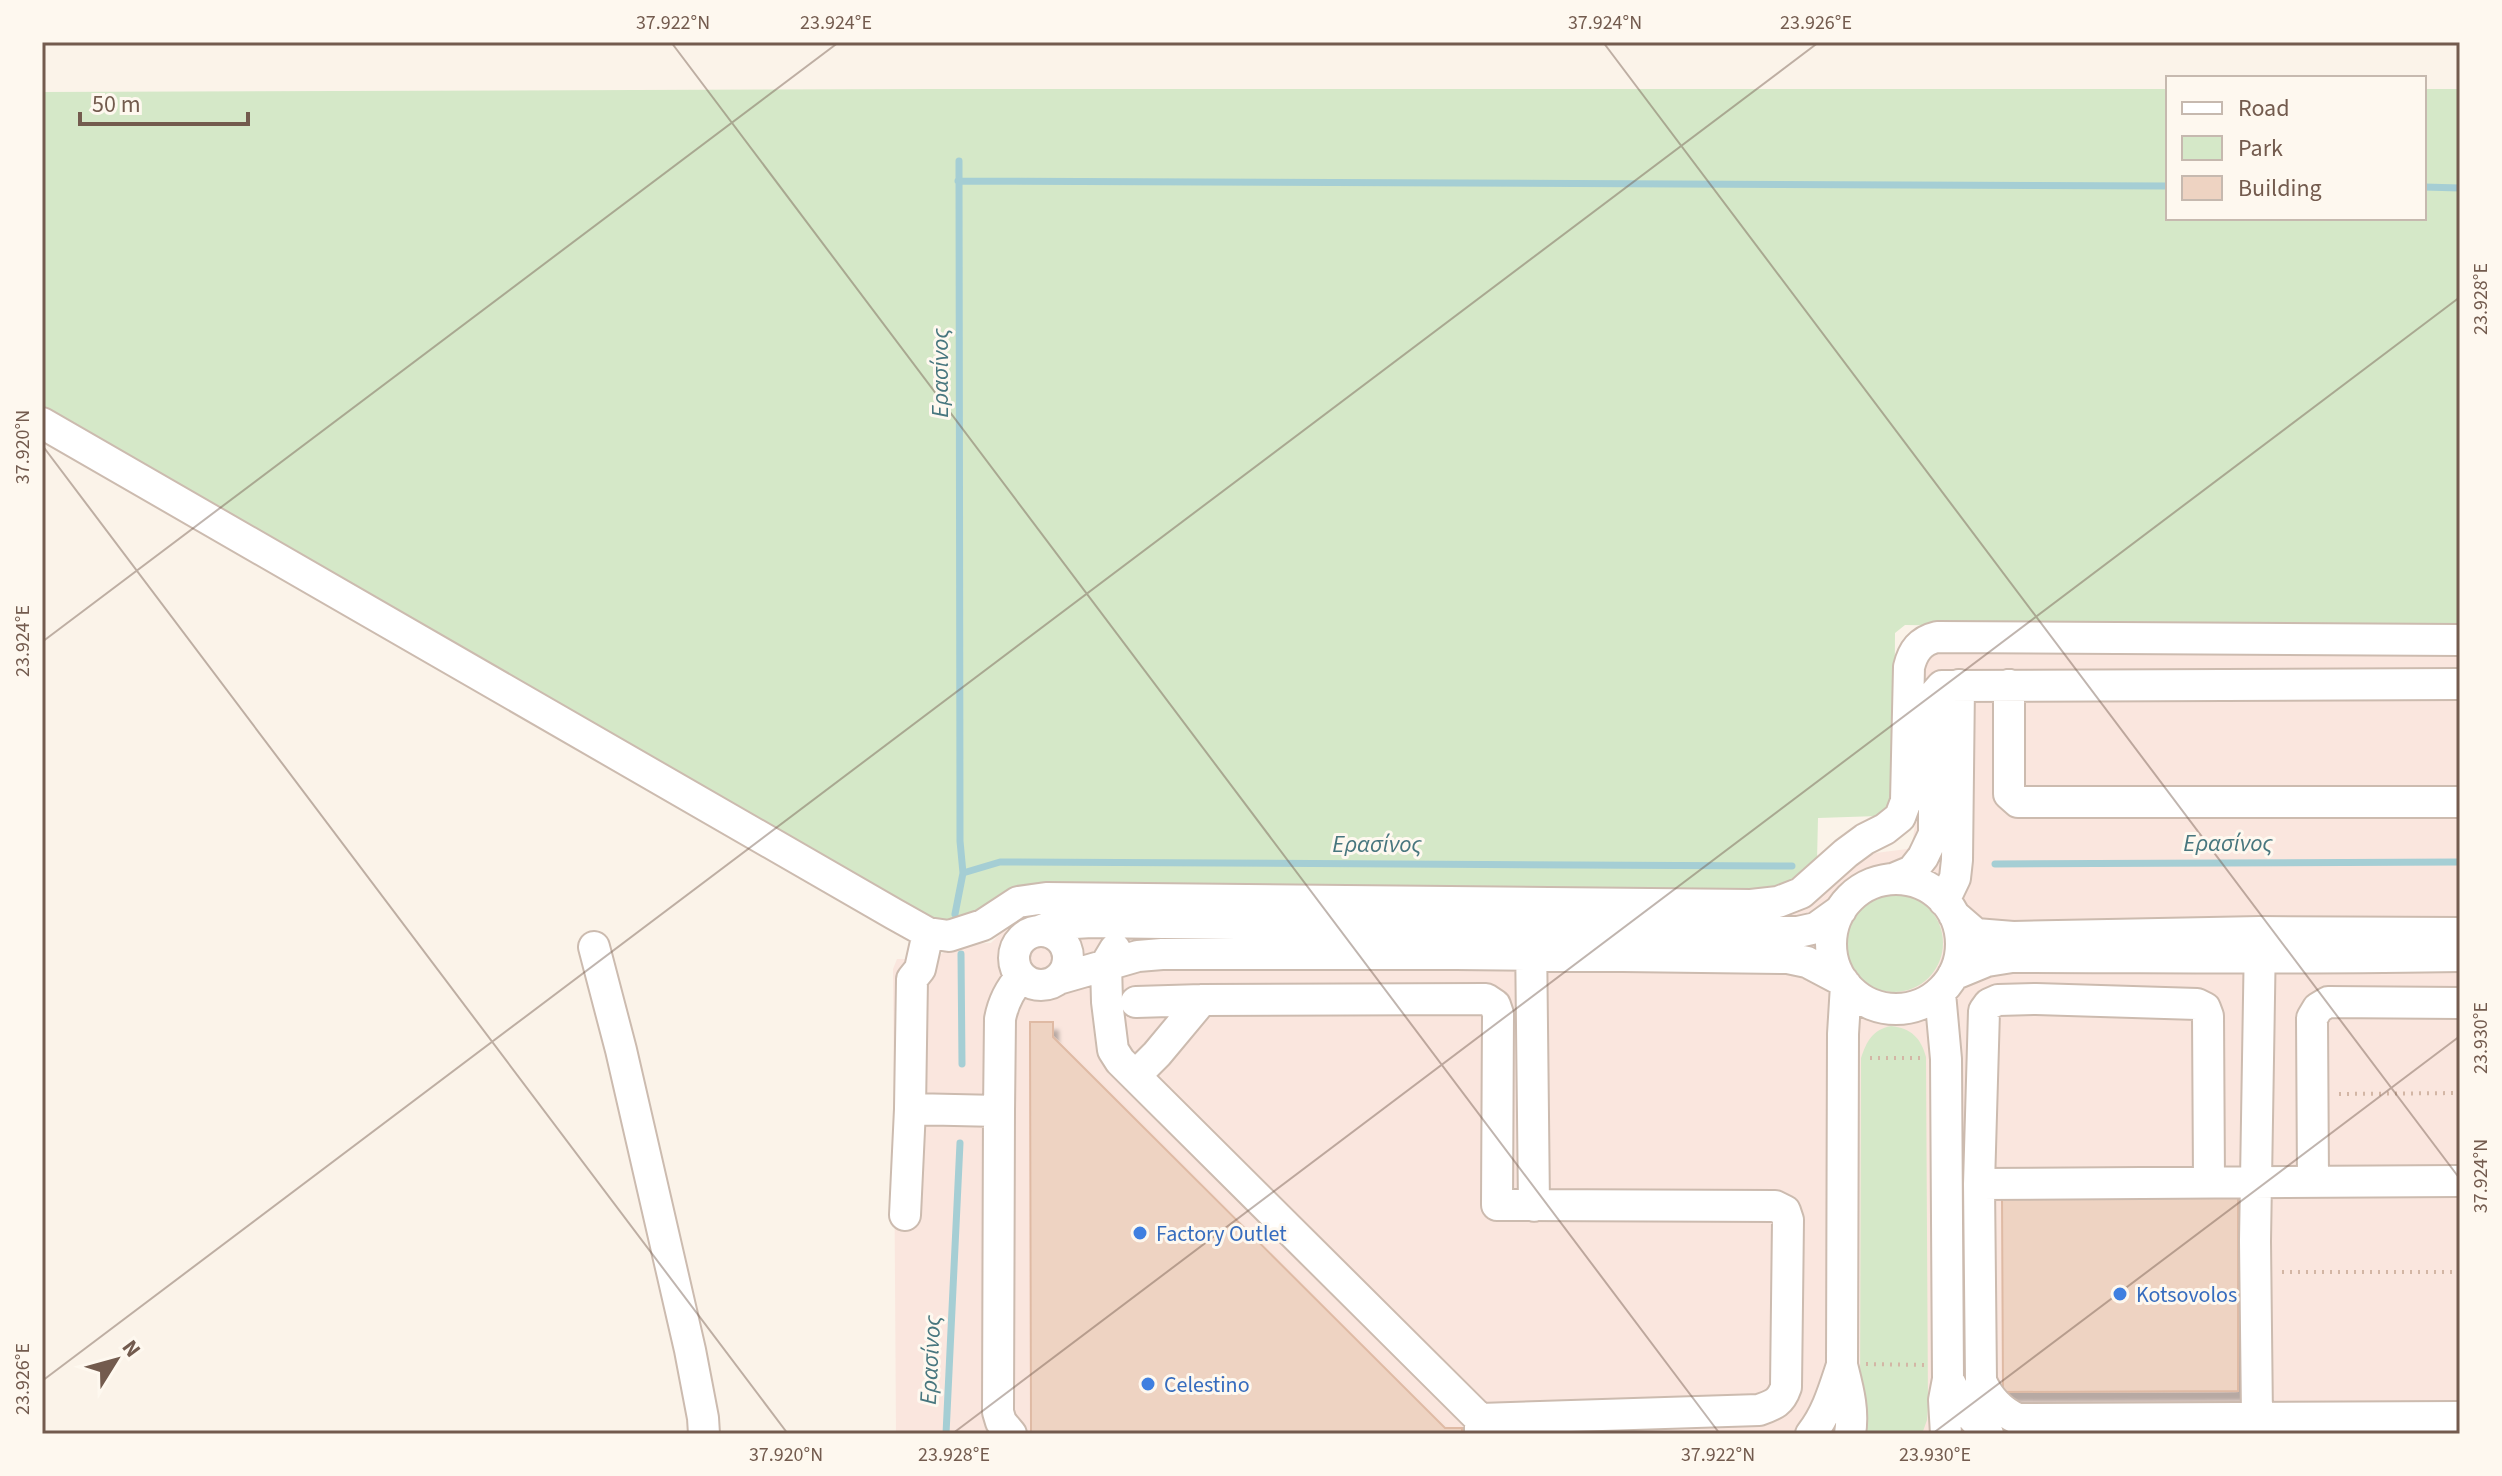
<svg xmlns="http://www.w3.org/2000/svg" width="2502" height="1476" viewBox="0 0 2502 1476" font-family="'Source Sans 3',sans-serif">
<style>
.commercial{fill:#fae6de}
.green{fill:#d5e8c8}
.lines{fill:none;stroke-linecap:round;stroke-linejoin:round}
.stream{stroke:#a5ced4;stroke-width:7}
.building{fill:#eed3c2;stroke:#dfbaa4;stroke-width:2;filter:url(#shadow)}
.minor-casing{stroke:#ccbbaf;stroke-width:34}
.path{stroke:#d3b6a5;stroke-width:4;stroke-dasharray:2 6;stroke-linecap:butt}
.minor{stroke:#fff;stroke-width:30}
.ticks{fill:none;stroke:#735b4e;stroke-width:2;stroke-opacity:0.45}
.shop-dot{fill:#3f7fe0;stroke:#fef8ef;stroke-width:3}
.labels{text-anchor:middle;stroke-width:6;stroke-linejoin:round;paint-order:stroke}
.shop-label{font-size:22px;fill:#366cbe;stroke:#fef8ef;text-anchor:start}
.water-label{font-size:24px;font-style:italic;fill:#47767e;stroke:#fef8ef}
.neatline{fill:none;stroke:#735b4e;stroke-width:3}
.ticks-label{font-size:20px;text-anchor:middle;fill:#735b4e}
</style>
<defs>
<filter id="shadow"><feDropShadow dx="5" dy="9" stdDeviation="2" flood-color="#0004"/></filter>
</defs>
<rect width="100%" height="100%" fill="#fbf3e9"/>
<path class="commercial" d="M2460,648V1434H896L893,969L897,959H933L957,944L991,943L1018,916L1029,910H1785L1860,855L1907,849L1912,844L1916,819L1915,680L1931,652Z"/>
<path class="green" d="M933,89H2168V218H2424V89H2460V632L1905,625L1895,633L1894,781L1888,809L1878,816L1818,818L1817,861L1782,890L1023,893L981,913L950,923L933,919L42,415V92Z
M1845 943a49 49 0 1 1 98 0a49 49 0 1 1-98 0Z
M1891,1026C1911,1028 1921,1038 1926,1057L1928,1407L1927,1420L1922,1434H1865L1861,1423L1860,1407L1861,1058C1867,1041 1872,1030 1891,1026Z"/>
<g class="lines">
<path class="stream" d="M958,181L2168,186
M2424,187L2460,188
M1995,864L2460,862
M963,873L1000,862L1792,866
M955,914L963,873L960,841L959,161
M961,954L962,1064
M946,1434L960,1143"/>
</g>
<path class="building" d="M1030,1022H1053V1037L1445,1428H1462V1434H1031Z
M2002,1196H2238V1391L2003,1392Z"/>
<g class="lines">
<g class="minor-casing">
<path id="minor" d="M42,423L894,914L928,933L949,936L983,925L1018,902L1046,898L1751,905L1778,902L1801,893L1846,853L1865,839L1885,829L1900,817L1906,801L1909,667C1913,651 1920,641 1937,637L2460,640
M2009,685V794L2018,802H2460
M1893,879L1912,871L1923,857L1934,834V703L1935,694L1942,686L2460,684
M1831 944a65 65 0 1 1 130 0a65 65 0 1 1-130 0Z
M1944,901L1955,878L1957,860L1959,685
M1954,915L1976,934L2013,937L2260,932L2460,933
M1039,931L1057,924L1092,922L1798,932L1816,928L1841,910
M1014 958a27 27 0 1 1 54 0a27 27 0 1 1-54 0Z
M1531,936L1534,1206
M594,947L621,1050L690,1350L703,1418L704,1434
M1115,949L1106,964L1107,1002L1113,1050L1120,1061L1480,1419V1434
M1953,975L1987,961L2012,957C2161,957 2311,959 2460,956
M1058,979L1138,956L1162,954H1456L1788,958L1807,962L1843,981
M1846,985L1843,1034L1842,1365C1848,1389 1854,1410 1850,1434
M1940,993L1946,1059L1948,1379L1962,1406L1988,1434
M1136,1002L1202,1000L1486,999L1495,1005L1498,1014L1497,1205L1775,1206L1785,1211L1788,1220L1786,1387C1781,1402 1774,1405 1759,1410L1480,1419
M1135,1076L1157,1054L1202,1000
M910,1109L912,979L920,969L928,933
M999,1111L998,1412L1001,1422L1011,1434
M2209,1181L2208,1016L2205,1008L2197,1004L2036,999L1998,1000L1989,1004L1984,1011L1979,1184L1981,1381C1989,1399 2000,1411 2018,1419L2460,1417
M2313,1181L2312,1018L2318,1008L2328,1002L2460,1003
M1979,1184L2460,1181
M905,1215L910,1109L999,1111L1000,1019C1003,1003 1010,989 1021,977
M2257,1417L2255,1241L2260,938
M1811,1434C1827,1414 1834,1389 1842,1365
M1946,1434L1944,1400L1948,1379"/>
</g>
<path class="path" d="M1870,1058H1921
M2339,1094L2460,1093
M2282,1272H2460
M1866,1364L1925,1365"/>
<use href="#minor" class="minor"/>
</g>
<path class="ticks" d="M671,42L1720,1434M1603,42L2460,1179M42,445L788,1434M42,642L839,42M42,1381L1819,42M952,1434L2460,297M1932,1434L2460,1036"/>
<g class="shop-dot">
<circle cx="1140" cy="1233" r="8"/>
<circle cx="2120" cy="1294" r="8"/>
<circle cx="1148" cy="1384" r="8"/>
</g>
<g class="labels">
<g class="shop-label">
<text x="1156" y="1241">Factory Outlet</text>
<text x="2136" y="1302">Kotsovolos</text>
<text x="1164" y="1392">Celestino</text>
</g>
<g class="water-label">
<text transform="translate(940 373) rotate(-90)" y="8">Ερασίνος</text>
<text x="2228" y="851">Ερασίνος</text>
<text x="1377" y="852">Ερασίνος</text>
<text transform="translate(930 1360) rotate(-87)" y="8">Ερασίνος</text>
</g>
</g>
<rect width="2502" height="1476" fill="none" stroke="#fef8ef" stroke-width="88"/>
<rect x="2166" y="76" width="260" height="144" fill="#fef8ef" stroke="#c6b9af" stroke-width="2"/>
<rect x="2182" y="102" width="40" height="12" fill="#ffffff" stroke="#c6b9af" stroke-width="2"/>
<text x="2238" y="116" font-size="24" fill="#735b4e">Road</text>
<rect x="2182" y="136" width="40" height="24" fill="#d5e8c8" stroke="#c6b9af" stroke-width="2"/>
<text x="2238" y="156" font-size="24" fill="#735b4e">Park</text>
<rect x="2182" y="176" width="40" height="24" fill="#eed3c2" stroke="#c6b9af" stroke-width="2"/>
<text x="2238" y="196" font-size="24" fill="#735b4e">Building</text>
<g transform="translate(116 1360) rotate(53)" stroke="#fef8ef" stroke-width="6" paint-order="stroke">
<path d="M0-6L14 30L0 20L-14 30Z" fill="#735b4e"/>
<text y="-12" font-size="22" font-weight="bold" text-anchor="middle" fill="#735b4e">N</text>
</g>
<path d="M80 112v12h168v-12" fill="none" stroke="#735b4e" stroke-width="4"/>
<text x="92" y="112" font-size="24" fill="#735b4e" stroke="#fef8ef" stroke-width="6" paint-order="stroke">50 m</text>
<rect x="44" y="44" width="2414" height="1388" class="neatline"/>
<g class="ticks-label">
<text x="673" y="29">37.922°N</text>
<text x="836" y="29">23.924°E</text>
<text x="1605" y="29">37.924°N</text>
<text x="1816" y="29">23.926°E</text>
<text transform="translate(2480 299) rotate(-90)" y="7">23.928°E</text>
<text transform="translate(22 447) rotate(-90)" y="7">37.920°N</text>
<text transform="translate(22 641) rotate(-90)" y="7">23.924°E</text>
<text transform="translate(2480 1038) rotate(-90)" y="7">23.930°E</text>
<text transform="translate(2480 1176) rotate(-90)" y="7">37.924°N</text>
<text transform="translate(22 1379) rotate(-90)" y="7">23.926°E</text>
<text x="786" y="1461">37.920°N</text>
<text x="954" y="1461">23.928°E</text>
<text x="1718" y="1461">37.922°N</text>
<text x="1935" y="1461">23.930°E</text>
</g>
</svg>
